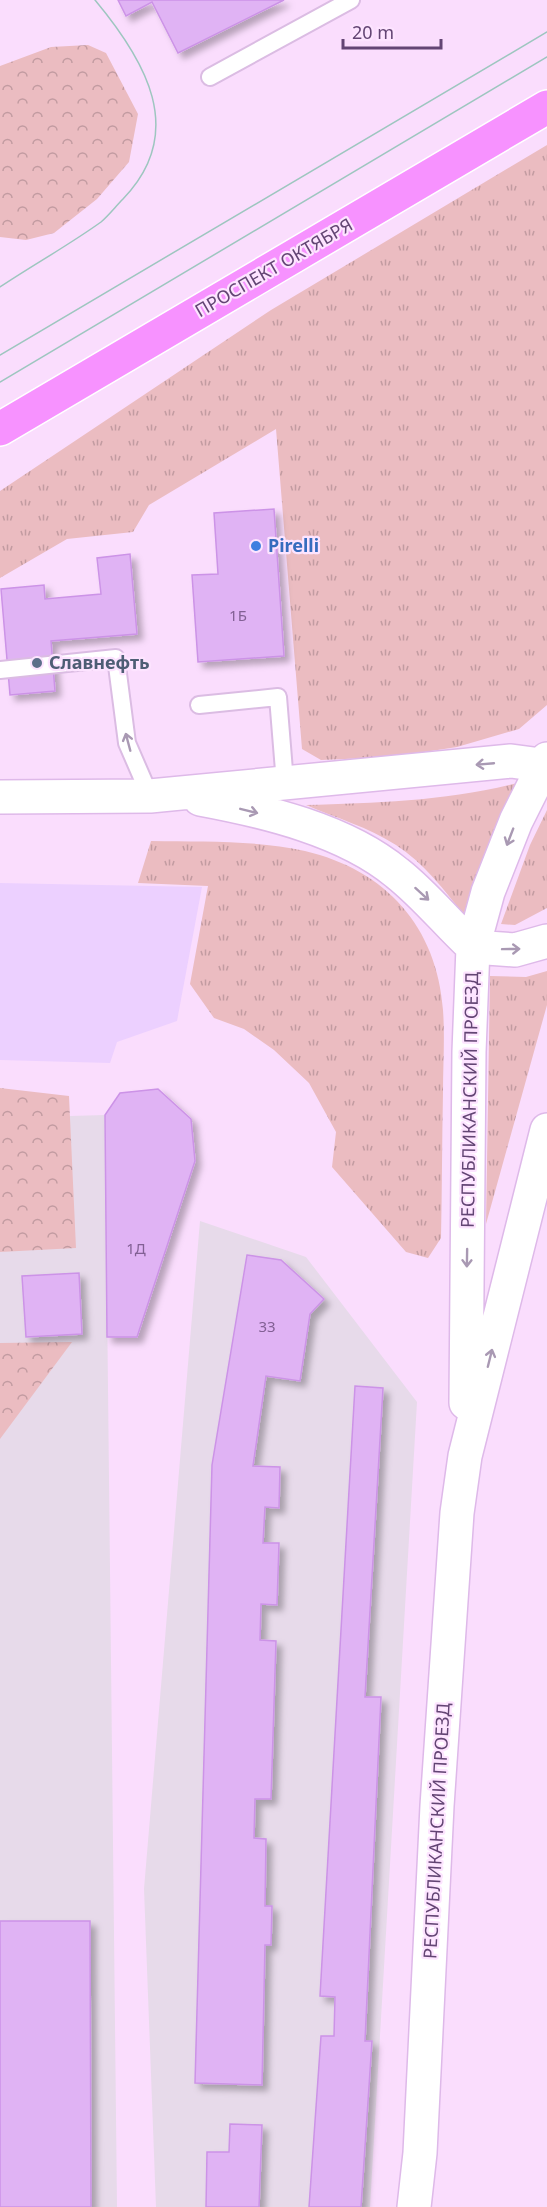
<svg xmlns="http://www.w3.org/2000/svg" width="547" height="2207" viewBox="0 0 547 2207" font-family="'Noto Sans',sans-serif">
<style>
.commercial{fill:#ecd0ff}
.industrial{fill:#e7daea}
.grass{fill:url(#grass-tufts)}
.forest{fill:url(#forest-crowns)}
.building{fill:#e0b3f4;stroke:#cc93e7;stroke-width:1.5;filter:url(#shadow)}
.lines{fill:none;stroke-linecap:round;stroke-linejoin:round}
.service-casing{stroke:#dbbce3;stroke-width:20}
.secondary-casing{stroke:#deb9e9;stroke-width:36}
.primary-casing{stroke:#fff;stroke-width:36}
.service{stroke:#fff;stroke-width:16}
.secondary{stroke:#fff;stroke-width:33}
.primary{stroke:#f792ff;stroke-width:33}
.tram{stroke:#9dc6bf;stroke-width:1.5}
.oneway{stroke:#a999b3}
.shop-dot{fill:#3f7fe0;stroke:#fde4ff;stroke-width:2}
.service-dot{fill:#5c6f8a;stroke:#fde4ff;stroke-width:2}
.labels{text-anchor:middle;stroke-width:4.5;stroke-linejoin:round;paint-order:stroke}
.number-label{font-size:15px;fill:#826094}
.street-label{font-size:18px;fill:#634574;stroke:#fde4ff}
.shop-label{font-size:18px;font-weight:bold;fill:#366cbe;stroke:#fde4ff;text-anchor:start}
.service-label{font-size:18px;font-weight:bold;fill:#4e5e75;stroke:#fde4ff;text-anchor:start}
</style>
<defs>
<pattern id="grass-tufts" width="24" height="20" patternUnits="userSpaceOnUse" patternTransform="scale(1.5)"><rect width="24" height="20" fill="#ebbcc1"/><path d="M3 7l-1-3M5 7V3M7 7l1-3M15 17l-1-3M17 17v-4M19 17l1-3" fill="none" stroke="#c29ba1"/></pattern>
<pattern id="forest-crowns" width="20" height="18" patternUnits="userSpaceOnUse" patternTransform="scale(1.5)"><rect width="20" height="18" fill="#ebbcc1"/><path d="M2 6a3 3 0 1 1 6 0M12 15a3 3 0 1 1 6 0" fill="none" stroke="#c29ba1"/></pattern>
<filter id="shadow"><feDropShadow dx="5.5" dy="5.5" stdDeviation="3" flood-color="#0004"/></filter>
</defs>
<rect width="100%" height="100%" fill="#faddfd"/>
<path class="commercial" d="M0,883L202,887L177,1021L117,1042L110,1063L0,1060Z"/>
<path class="industrial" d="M105,1115L117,2207H0V1118Z
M200,1221L306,1257L417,1402L370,2207H156L144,1889Z"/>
<path class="grass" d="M547,145V705L519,729L457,747L392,757L321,760L302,749L276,429L149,505L133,532L67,539L0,578V491L271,310Z
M517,783L465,916C444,890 424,863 396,845C368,827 336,818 306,805C377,803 447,801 517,783Z
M547,810V908L515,925L501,924L530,845Z
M151,841C203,842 255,840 305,851C386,870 437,927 443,1010C445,1037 443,1065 443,1092C442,1141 442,1189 441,1238L428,1258L406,1252L332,1167L336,1132L309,1083L274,1050L244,1029L214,1018L190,984L208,886L138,883Z
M547,971V1005L486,1224L490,976L526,977Z"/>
<path class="forest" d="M88,45L106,53L138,114L129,162L97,199L54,233L26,240L0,237V66L51,47Z
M0,1088L69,1096L76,1248L0,1252Z
M72,1342L0,1439V1343Z"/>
<path class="building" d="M118,0H284L178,53L152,2L126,16Z
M274,509L284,656L198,662L192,575L218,574L214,513Z
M130,554L137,634L51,641L55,691L10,695L1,589L44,585L45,599L101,594L97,558Z
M158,1089L191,1119L195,1161L137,1337H107L105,1115L120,1093Z
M247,1255L281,1260L324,1299L310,1314L300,1381L266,1376L253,1466L280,1467L279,1508L265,1507L263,1543H279L277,1605L261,1604L260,1640L276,1641L271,1799H255L254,1838L266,1839L265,1906H272L271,1945H265L262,2085L195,2083L212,1465Z
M79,1273L82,1334L26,1337L22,1276Z
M355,1386L383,1388L365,1697H381L365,2041H372L361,2207H309L321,2036H334L335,1997L320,1996Z
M0,1921H90L91,2207H0Z
M230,2124L262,2125L259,2207H206L207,2152H229Z"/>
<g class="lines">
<g class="service-casing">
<path id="service" d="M210,77L351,0
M0,670L116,658L127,743L150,796
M199,705L278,697L285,783"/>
</g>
<g class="secondary-casing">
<path id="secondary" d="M0,797L150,796L511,761L547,766
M200,799C265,811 345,830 397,873C425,895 447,923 473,947L515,950L547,941
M466,1403L469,1052L473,947L488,892L516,821L547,759
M414,2207L420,2153L437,1806L457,1513L465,1456L547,1130"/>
</g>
<g class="primary-casing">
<path id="primary" d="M0,429L547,107"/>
</g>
<use href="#service" class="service"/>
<use href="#secondary" class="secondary"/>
<use href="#primary" class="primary"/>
<path class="tram" d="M0,287C33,265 69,245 101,222C109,215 116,206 123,199C188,132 145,60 95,0
M0,355L547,32
M0,382L547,57"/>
</g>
<defs><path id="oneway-shaft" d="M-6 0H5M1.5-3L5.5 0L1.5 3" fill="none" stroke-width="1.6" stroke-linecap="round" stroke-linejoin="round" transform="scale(1.5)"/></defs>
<g class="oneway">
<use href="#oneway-shaft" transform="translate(128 742) rotate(-105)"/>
<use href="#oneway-shaft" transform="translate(485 764) rotate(175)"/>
<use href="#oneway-shaft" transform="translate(249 811) rotate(14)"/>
<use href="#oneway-shaft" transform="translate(510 837) rotate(111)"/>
<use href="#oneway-shaft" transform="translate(422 894) rotate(42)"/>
<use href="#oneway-shaft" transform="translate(511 949) rotate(-1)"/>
<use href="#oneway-shaft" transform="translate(467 1258) rotate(91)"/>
<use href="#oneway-shaft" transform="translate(490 1358) rotate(-76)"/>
</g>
<circle class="shop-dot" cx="256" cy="546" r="6"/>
<circle class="service-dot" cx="37" cy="663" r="6"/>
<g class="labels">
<g class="number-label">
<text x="238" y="621">1Б</text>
<text x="136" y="1254">1Д</text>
<text x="267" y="1332">33</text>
</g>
<g class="street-label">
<text transform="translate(274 268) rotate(-30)" y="6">ПРОСПЕКТ ОКТЯБРЯ</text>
<text transform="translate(470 1100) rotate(-89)" y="6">РЕСПУБЛИКАНСКИЙ ПРОЕЗД</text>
<text transform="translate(437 1831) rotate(-87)" y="6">РЕСПУБЛИКАНСКИЙ ПРОЕЗД</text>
</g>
<g class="shop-label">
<text x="268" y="552">Pirelli</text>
</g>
<g class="service-label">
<text x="49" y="669">Славнефть</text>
</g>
</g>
<path d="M343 39v9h98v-9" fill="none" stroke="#634574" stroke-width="3"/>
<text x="352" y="39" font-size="18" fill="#634574" stroke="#fde4ff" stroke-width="4.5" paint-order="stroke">20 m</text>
</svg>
